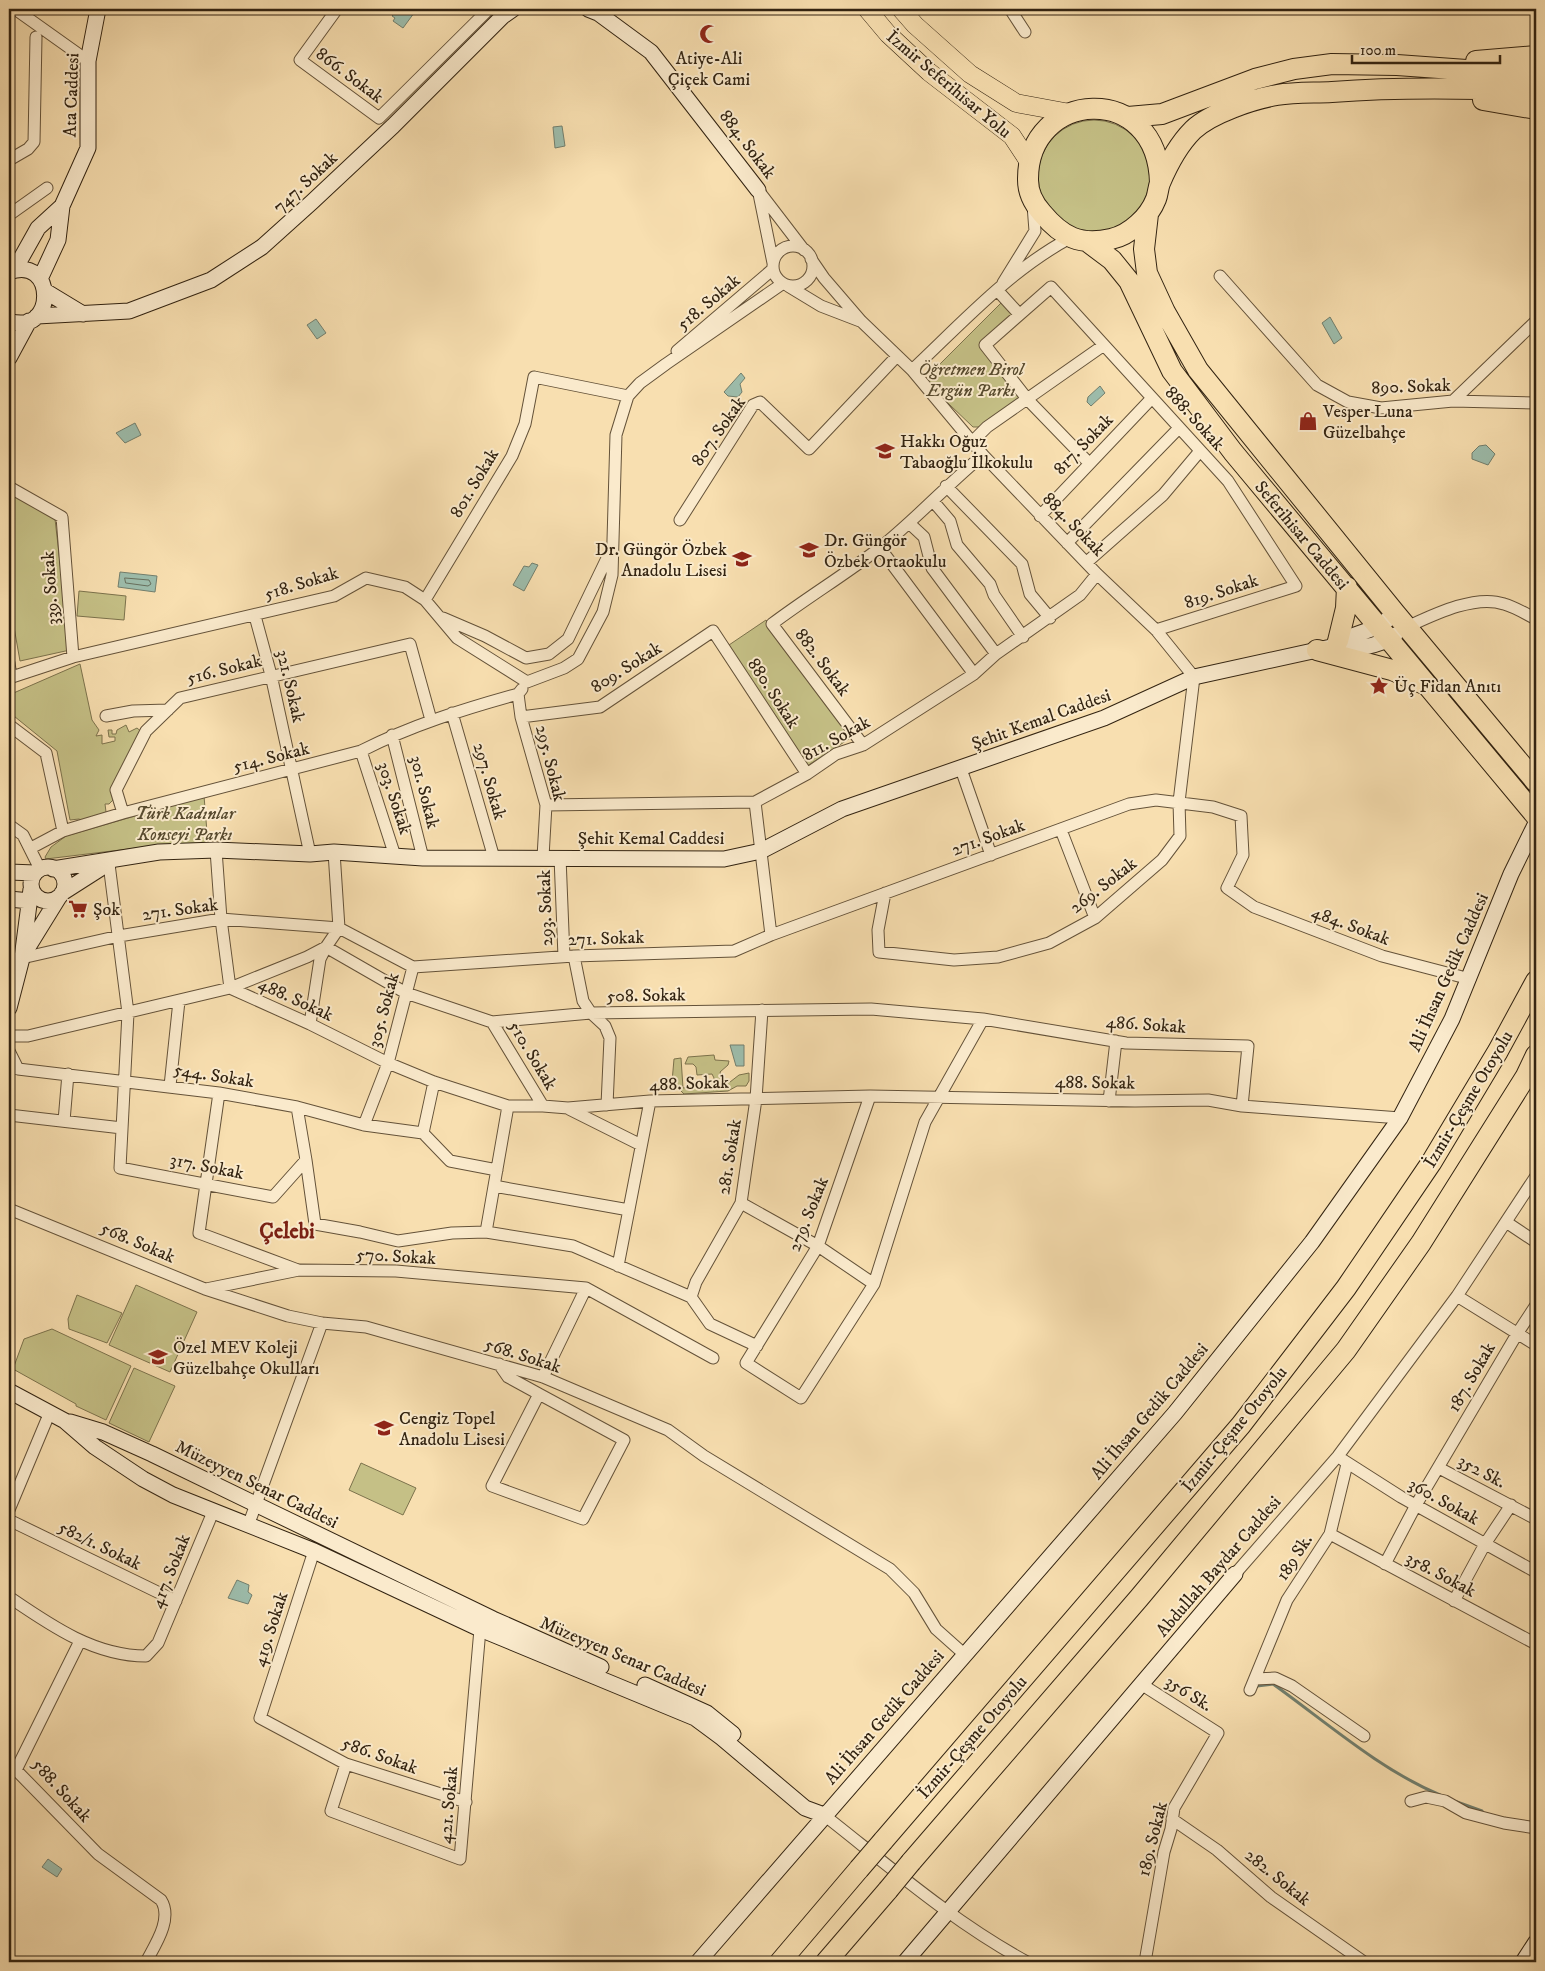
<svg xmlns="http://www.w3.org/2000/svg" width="1545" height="1971" viewBox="0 0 1545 1971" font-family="'IM FELL DW Pica',serif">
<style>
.green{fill:#c5c086;stroke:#7c724c}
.water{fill:#9dbdac;stroke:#727f6e}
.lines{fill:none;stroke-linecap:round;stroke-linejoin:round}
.shore{stroke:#68705e;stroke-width:1}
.stream{stroke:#727f6e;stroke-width:3}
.street-casing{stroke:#645239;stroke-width:13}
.secondary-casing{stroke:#322311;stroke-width:17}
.primary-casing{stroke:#322311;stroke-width:19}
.highway-casing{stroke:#322311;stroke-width:22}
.street{stroke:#faeacc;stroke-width:11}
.secondary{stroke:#faeacc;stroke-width:15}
.primary{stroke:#f8dfb0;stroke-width:18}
.highway{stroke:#f8dfb0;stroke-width:20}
.highway-bridge-casing{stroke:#322311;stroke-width:22;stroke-linecap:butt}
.highway-bridge{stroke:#f8dfb0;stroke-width:20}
.labels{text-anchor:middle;stroke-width:4;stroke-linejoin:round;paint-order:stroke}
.poi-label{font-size:18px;fill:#322311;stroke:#faeacc;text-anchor:start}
.street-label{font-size:18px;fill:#322311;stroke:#faeacc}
.park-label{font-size:18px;font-style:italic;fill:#574a2e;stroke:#faeacc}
.district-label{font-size:22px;font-weight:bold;fill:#7a1f14;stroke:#faeacc}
</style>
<rect width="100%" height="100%" fill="#f8dfb0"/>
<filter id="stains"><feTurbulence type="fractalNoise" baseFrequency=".004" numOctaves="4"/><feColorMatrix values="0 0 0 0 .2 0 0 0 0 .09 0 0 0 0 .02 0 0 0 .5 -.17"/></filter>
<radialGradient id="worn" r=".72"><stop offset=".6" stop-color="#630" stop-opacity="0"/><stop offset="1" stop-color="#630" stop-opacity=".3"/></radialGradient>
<path class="green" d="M1038 176a56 56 0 1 1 112 0a56 56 0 1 1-112 0Z
M1005,299L1016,312L985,339L1028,400L987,427H973L928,384L929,375Z
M9,491L55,519L70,650L20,661L9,599Z
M79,591L126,596L124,620L77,616Z
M766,620L852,737L807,766L726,647Z
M80,664L92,720L99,730L96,736L102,735V744L115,741V737H109L108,730H112V734H116L117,730L126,725L129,732L137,728L143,733L114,799L109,804H105L106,812L102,816L83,821L79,819L70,820L57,751L9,712V695Z
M204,796L208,844L153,846L46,859L45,857L51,847L66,836Z
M714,1055L715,1060L729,1061L728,1065L720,1072L723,1080L730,1082L739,1075L749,1073V1081L746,1086H737L728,1091L684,1094L672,1082L674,1059L681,1058L683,1088L714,1085V1078L712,1074L697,1075L696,1067L693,1064H685L688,1057Z
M136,1285L197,1312L170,1372L109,1345Z
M77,1295L122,1313L107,1343L69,1329L68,1319Z
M52,1329L131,1366L106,1420L76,1406V1404L13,1369L24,1339Z
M134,1368L175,1386L149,1442L109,1423Z
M361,1463L416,1488L403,1515L349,1490Z"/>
<path class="water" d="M398,9H417L403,28L393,21L395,18L392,16Z
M562,126L565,146L555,148L553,127Z
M1330,317L1342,338L1334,344L1322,323Z
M316,319L326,333L317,339L307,325Z
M741,373L745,378L740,384L742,392L738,397L728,396L724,392Z
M1100,386L1105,393L1091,406L1087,402L1088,397Z
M135,423L141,435L125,443L116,433Z
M1486,445L1495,454L1488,465L1472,459V453L1479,446Z
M532,563L538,565L524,591L513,585L524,566L529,567Z
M120,572L157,576L155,592L118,587Z
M730,1045H744V1066H736Z
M237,1580L249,1585L248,1592L252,1595L248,1604L228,1598Z
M48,1859L62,1869L57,1877L42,1867Z"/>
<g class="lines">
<path class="shore" d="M125,578L149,580L151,584L148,586L126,583Z"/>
<path class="stream" d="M1257,1686L1273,1684C1326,1722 1379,1769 1440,1795
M1457,1802L1482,1811"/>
<g class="street-casing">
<path id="street" d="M15,9L88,61
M337,9L300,60L379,118L489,9
M1010,9L1025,32
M9,160L28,149L34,142L36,37
M758,190L804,250
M759,194L773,263
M9,215L47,188
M773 266a20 20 0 1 1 40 0a20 20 0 1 1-40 0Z
M811,259L824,278L861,321L912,370L983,455L1097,574L1156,630L1194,677L1179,802L1180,836L1162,860L1095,918L1049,943L998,957L954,960L879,952L878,930L885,893
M1220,276L1317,385L1348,402L1381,408L1453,401L1536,403
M1003,283L1035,231L1033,205
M788,286L821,306L860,321
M998,291L1019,314
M677,351L773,269
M912,370C961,324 1010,270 1070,238
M1453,401L1536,321
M972,442L987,427L1104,345
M1089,463L1028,400L985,345L1051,287L1228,481L1296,586L1156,630
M946,486L1022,564L1030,594L1050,618
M9,487L62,517L73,657
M933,501L950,521L957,545L990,584L994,595L1023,637
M1040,516L1152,398
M680,520L753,405L760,402L809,449L897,356
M909,523L924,537L932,568L996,654
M1067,543L1179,428
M880,548L974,674
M1087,562L1163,495L1200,451
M425,600L512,456L525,424L534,377L628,396
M255,616L271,675L310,854
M443,618L485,636L526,658L549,654L568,639L610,552
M1407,627C1433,615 1475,594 1504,604C1515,607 1526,614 1536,619
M9,663L11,677
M9,678L73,657L334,596L366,578L405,587L425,600L457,638L527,682
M527,682L564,668L578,659L603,612L612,575L616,435L628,396L640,383L666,364L782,284
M522,689L518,694L521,717L546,805L543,857
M452,713L494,858
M106,716L133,711L168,710
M521,717L600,707L713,631L807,774
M9,725L46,753L63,831
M392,735L423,858
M863,745L772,624C808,597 846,574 881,547C917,518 948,484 983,455
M361,751L395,856
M961,769L991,855
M755,802L771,935
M546,805L755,802L807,774L836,754L863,745L974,674L996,654L1080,595L1097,574
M123,813L116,790L146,731L180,698L410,644L431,720
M9,825L23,835L40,869
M1061,830L1095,918
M31,848L63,831L123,813L361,751C412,725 464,709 518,694
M216,850L221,919L230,988L307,957L326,947L339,928L334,852
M560,857L564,957
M109,864L128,1013L120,1168L273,1197L306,1160L297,1107
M574,956L583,1001L591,1013L605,1026L610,1038L607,1105
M22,958L119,936L221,919L339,928L413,967L574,956L734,951L771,935L1129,804L1156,800L1213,807L1241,816L1243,855L1227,888L1254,907L1382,956L1470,979
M492,1022L543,1106
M310,1024L320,959L326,947L406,993L492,1022L591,1013L871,1009L983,1019L1126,1043L1248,1046L1242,1106
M9,1036H28L230,988L310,1024L388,1063L434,1082L508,1106H543L568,1108L650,1101L870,1096L1135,1101L1208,1100L1242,1106L1400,1118
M9,1051L18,1069L219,1093L297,1107L364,1125L423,1133
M170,1086L179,1001
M219,1093L199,1233L298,1270
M870,1096L818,1246L746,1363L801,1398L874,1284L925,1122L983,1019
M1109,1101L1116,1041
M569,1109L641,1145
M9,1115L122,1128
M64,1121L68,1074
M364,1125L388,1063L413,967
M423,1133L450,1161L497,1170
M423,1133L434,1082
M306,1160L315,1224L360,1232L398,1241L452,1233L486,1232L508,1106
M494,1186L629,1210
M741,1203L818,1246L874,1284
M9,1209L205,1289L288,1316L322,1323L366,1327L543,1377L668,1430L704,1456L890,1569L914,1593L936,1629L964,1654
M1506,1222L1536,1242
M486,1232L573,1246L691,1297L710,1324L757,1346
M618,1266L650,1101
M206,1289L299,1270L396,1271L586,1288L713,1358
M1457,1296L1536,1345
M691,1297L696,1282L741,1203L756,1099L762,1010
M499,1364L508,1377L539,1394L492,1486L583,1519L624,1440L539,1394
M543,1377L586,1288
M1343,1460L1401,1497L1536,1572
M1439,1468L1536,1519
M9,1510L50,1412
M9,1520L176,1601
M248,1526L322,1323
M1330,1534L1536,1644
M314,1551L260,1718L346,1764L466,1802
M1385,1564L1416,1505L1517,1334L1536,1305
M1235,1574L1338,1456L1457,1296L1536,1176
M9,1597C50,1625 94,1656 146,1656L158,1643L213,1512
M1454,1601L1485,1544L1511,1505
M80,1641L16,1770L98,1854L161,1900C173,1919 155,1945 146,1962
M1255,1679L1275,1678L1292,1686L1364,1736
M1141,1684L1218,1733L1174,1808L1171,1829L1164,1852L1145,1962
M1250,1690L1287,1600L1330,1534L1347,1464
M346,1764L331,1811L460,1859L480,1629
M1411,1801L1426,1797L1445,1801L1466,1813L1504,1823L1536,1828
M824,1815C889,1866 953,1922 1027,1962
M1172,1819L1217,1850L1271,1897L1364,1962"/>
</g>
<g class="secondary-casing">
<path id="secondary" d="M588,9L598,13L651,52L758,190
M15,269L38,228L62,206
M9,272C56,254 57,337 9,321
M40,279L58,240L62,206L88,148V61L98,9
M45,291L83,314
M37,316L129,311L211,280L262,247L312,202L393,126L503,16L513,9
M9,358L29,321
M1332,646L1338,641L1380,626L1395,613
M31 884a17 17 0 1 1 34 0a17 17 0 1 1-34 0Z
M53,869L159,852L216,850L310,854L334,852L423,858L724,859L761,851L842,809L1104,718L1194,677L1331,647C1350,651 1379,647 1395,635
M9,872L35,873
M62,893L109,863
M9,899L30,901
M25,952L59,897
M9,1008L22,958L31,889
M9,1391L65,1421L95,1447L143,1479L173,1495L314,1551L480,1629L695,1718L722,1738L805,1808L824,1815
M70,1422L103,1432L152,1454L493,1619L601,1667
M645,1685L707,1713L733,1734
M698,1962L1175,1413L1312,1242L1400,1118L1452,1019L1511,874L1536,823
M905,1962L1235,1574
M1523,1962L1536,1942"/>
</g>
<g class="primary-casing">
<path id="primary" d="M867,9L888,34L929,72L1012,136L1029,162
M901,9L915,25L970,74L1016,103L1070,113"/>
</g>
<g class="highway-casing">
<path id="highway" d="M1476,61L1536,56
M1483,100L1536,109
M1128,117L1162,114L1255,79L1294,69L1332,64L1397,65L1536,75
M1160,183C1158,80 1027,89 1028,180C1028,193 1034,204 1042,213C1062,237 1080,246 1111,239C1130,235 1149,217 1156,199C1158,194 1158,188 1160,183C1168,164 1179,144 1193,130C1211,113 1253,99 1277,95C1295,92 1314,93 1332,92C1400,87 1468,88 1536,91
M1148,214L1144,249L1147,273L1165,312L1198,370L1395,613L1536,782
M1088,242L1112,260L1129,281L1172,371L1233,452L1536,816
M1338,641L1346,608L1347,587
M1317,650L1392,670L1424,684
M883,1841L1241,1425L1346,1288L1431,1163L1498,1051L1536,981
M911,1862L1139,1598L1346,1350L1421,1243L1526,1076L1536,1055
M780,1962L859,1869
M826,1962L888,1890"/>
</g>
<use href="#street" class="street"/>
<use href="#secondary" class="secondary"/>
<use href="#primary" class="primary"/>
<use href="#highway" class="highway"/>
<g class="highway-bridge-casing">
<path id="highway-bridge" d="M859,1869L883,1841
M888,1890L911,1862"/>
</g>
<use href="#highway-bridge" class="highway-bridge"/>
</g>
<defs>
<g id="mosque-bare" transform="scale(1.5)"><path d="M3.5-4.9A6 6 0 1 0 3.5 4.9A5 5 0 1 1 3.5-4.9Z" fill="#8f2418" stroke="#faeacc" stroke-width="2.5" paint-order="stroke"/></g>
<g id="shop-bare" transform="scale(1.5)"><path d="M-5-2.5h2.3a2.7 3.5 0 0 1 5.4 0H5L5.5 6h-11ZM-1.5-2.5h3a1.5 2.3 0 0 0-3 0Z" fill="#8f2418" stroke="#faeacc" stroke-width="2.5" paint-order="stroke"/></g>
<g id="school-bare" transform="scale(1.5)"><path d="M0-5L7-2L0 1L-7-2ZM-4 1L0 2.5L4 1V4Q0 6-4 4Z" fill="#8f2418" stroke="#faeacc" stroke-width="2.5" paint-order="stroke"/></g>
<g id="sight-bare" transform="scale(1.5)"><path d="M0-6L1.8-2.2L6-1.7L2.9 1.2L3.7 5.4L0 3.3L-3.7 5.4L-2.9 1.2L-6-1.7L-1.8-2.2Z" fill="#8f2418" stroke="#faeacc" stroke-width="2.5" paint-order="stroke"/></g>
<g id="supermarket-bare" transform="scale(1.5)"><path d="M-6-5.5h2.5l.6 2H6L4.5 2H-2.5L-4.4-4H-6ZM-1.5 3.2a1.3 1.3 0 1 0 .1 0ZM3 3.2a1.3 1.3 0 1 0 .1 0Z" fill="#8f2418" stroke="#faeacc" stroke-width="2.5" paint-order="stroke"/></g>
</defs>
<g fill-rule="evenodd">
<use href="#mosque-bare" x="709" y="34"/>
<use href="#shop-bare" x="1308" y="421"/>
<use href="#school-bare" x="885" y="451"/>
<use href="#school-bare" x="809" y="550"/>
<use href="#school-bare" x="742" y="559"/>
<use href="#sight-bare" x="1379" y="686"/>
<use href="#supermarket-bare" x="78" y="909"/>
<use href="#school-bare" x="158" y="1357"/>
<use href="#school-bare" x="384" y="1428"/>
</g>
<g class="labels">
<g class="poi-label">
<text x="709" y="64" text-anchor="middle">Atiye-Ali<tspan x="709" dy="21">Çiçek Cami</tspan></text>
<text x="1323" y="417">Vesper Luna<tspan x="1323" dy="21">Güzelbahçe</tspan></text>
<text x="900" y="447">Hakkı Oğuz<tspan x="900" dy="21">Tabaoğlu İlkokulu</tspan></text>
<text x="824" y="546">Dr. Güngör<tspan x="824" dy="21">Özbek Ortaokulu</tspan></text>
<text x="727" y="555" text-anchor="end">Dr. Güngör Özbek<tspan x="727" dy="21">Anadolu Lisesi</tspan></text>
<text x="1394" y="692">Üç Fidan Anıtı</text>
<text x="93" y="915">Şok</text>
<text x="173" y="1353">Özel MEV Koleji<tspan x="173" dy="21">Güzelbahçe Okulları</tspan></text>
<text x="399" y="1424">Cengiz Topel<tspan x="399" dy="21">Anadolu Lisesi</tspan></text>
</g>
<g class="street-label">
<text transform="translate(350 75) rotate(37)" y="6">866. Sokak</text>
<text transform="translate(949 84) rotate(40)" y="6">İzmir Seferihisar Yolu</text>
<text transform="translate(71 95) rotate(-88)" y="6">Ata Caddesi</text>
<text transform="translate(748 144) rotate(53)" y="6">884. Sokak</text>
<text transform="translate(305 182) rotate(-43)" y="6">747. Sokak</text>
<text transform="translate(708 302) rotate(-40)" y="6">518. Sokak</text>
<text transform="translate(1411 386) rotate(-2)" y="6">890. Sokak</text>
<text transform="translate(1195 418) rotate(48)" y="6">888. Sokak</text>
<text transform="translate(718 431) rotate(-55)" y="6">807. Sokak</text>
<text transform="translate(1083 444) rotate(-46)" y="6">817. Sokak</text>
<text transform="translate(474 483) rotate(-59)" y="6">801. Sokak</text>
<text transform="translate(1074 524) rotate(46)" y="6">884. Sokak</text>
<text transform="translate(1302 535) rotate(50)" y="6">Seferihisar Caddesi</text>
<text transform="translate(301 583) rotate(-17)" y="6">518. Sokak</text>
<text transform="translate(50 588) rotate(-94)" y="6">339. Sokak</text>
<text transform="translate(1221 591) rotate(-18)" y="6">819. Sokak</text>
<text transform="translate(823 662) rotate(53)" y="6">882. Sokak</text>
<text transform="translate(626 667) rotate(-32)" y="6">809. Sokak</text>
<text transform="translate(224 669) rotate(-14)" y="6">516. Sokak</text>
<text transform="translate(291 686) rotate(77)" y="6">321. Sokak</text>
<text transform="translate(774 693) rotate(57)" y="6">880. Sokak</text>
<text transform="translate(1041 719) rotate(-20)" y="6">Şehit Kemal Caddesi</text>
<text transform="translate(836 738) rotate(-29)" y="6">811. Sokak</text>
<text transform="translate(271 757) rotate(-14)" y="6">514. Sokak</text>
<text transform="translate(551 763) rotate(76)" y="6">295. Sokak</text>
<text transform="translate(490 781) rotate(74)" y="6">297. Sokak</text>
<text transform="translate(425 792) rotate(76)" y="6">301. Sokak</text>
<text transform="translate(395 798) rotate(72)" y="6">303. Sokak</text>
<text transform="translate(988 837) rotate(-20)" y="6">271. Sokak</text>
<text x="651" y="844">Şehit Kemal Caddesi</text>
<text transform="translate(1103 885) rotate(-38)" y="6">269. Sokak</text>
<text transform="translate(545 908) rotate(-92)" y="6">293. Sokak</text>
<text transform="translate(180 909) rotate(-8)" y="6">271. Sokak</text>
<text transform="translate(1351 925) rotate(21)" y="6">484. Sokak</text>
<text transform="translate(606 938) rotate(-2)" y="6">271. Sokak</text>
<text transform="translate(1448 972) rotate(-66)" y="6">Ali İhsan Gedik Caddesi</text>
<text transform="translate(646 995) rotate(-1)" y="6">508. Sokak</text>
<text transform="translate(296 999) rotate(25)" y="6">488. Sokak</text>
<text transform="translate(383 1010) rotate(-75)" y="6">305. Sokak</text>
<text transform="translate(1146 1024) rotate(4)" y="6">486. Sokak</text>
<text transform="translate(533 1055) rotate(59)" y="6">510. Sokak</text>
<text transform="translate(214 1075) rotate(9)" y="6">544. Sokak</text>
<text transform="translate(1095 1082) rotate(1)" y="6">488. Sokak</text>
<text transform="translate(689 1083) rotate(-2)" y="6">488. Sokak</text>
<text transform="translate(1468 1099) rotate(-59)" y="6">İzmir-Çeşme Otoyolu</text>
<text transform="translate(729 1157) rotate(-81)" y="6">281. Sokak</text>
<text transform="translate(207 1166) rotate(11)" y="6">317. Sokak</text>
<text transform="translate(808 1214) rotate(-68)" y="6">279. Sokak</text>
<text transform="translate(138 1242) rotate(23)" y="6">568. Sokak</text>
<text transform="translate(396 1256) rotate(3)" y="6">570. Sokak</text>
<text transform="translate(523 1355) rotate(18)" y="6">568. Sokak</text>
<text transform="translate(1471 1377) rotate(-60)" y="6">187. Sokak</text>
<text transform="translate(1149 1411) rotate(-50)" y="6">Ali İhsan Gedik Caddesi</text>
<text transform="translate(1234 1429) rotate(-51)" y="6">İzmir-Çeşme Otoyolu</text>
<text transform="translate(1482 1471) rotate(28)" y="6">352 Sk.</text>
<text transform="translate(257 1484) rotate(26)" y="6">Müzeyyen Senar Caddesi</text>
<text transform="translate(1444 1501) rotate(29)" y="6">360. Sokak</text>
<text transform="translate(100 1545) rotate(26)" y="6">582/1. Sokak</text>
<text transform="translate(1294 1557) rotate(-57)" y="6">189 Sk.</text>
<text transform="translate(1218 1566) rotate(-49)" y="6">Abdullah Baydar Caddesi</text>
<text transform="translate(170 1571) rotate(-68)" y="6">417. Sokak</text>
<text transform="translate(1441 1574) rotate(28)" y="6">358. Sokak</text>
<text transform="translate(270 1629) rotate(-72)" y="6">419. Sokak</text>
<text transform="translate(623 1656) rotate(23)" y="6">Müzeyyen Senar Caddesi</text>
<text transform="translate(1189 1693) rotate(32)" y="6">356 Sk.</text>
<text transform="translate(884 1717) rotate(-49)" y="6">Ali İhsan Gedik Caddesi</text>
<text transform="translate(972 1737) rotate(-49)" y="6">İzmir-Çeşme Otoyolu</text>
<text transform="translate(380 1755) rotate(20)" y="6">586. Sokak</text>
<text transform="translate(62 1790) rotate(48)" y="6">588. Sokak</text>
<text transform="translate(448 1805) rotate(-85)" y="6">421. Sokak</text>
<text transform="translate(1152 1839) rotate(-76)" y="6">189. Sokak</text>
<text transform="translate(1278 1877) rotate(39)" y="6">282. Sokak</text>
</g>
<g class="park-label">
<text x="971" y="375">Öğretmen Birol<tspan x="971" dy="21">Ergün Parkı</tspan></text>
<text x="185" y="819">Türk Kadınlar<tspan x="185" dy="21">Konseyi Parkı</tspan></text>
</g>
<g class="district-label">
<text x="287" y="1238">Çelebi</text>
</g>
</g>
<rect width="1545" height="1971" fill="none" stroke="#f8dfb0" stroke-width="30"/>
<rect x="10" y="10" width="1525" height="1951" fill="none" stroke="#322311" stroke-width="2.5"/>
<rect x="15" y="15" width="1515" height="1941" fill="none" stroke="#322311"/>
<path d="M1352 55v8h148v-8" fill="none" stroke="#322311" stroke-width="2.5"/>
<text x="1360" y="55" font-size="15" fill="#322311" stroke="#faeacc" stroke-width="4" paint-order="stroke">100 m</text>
<rect width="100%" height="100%" filter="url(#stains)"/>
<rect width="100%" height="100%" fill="url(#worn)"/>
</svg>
